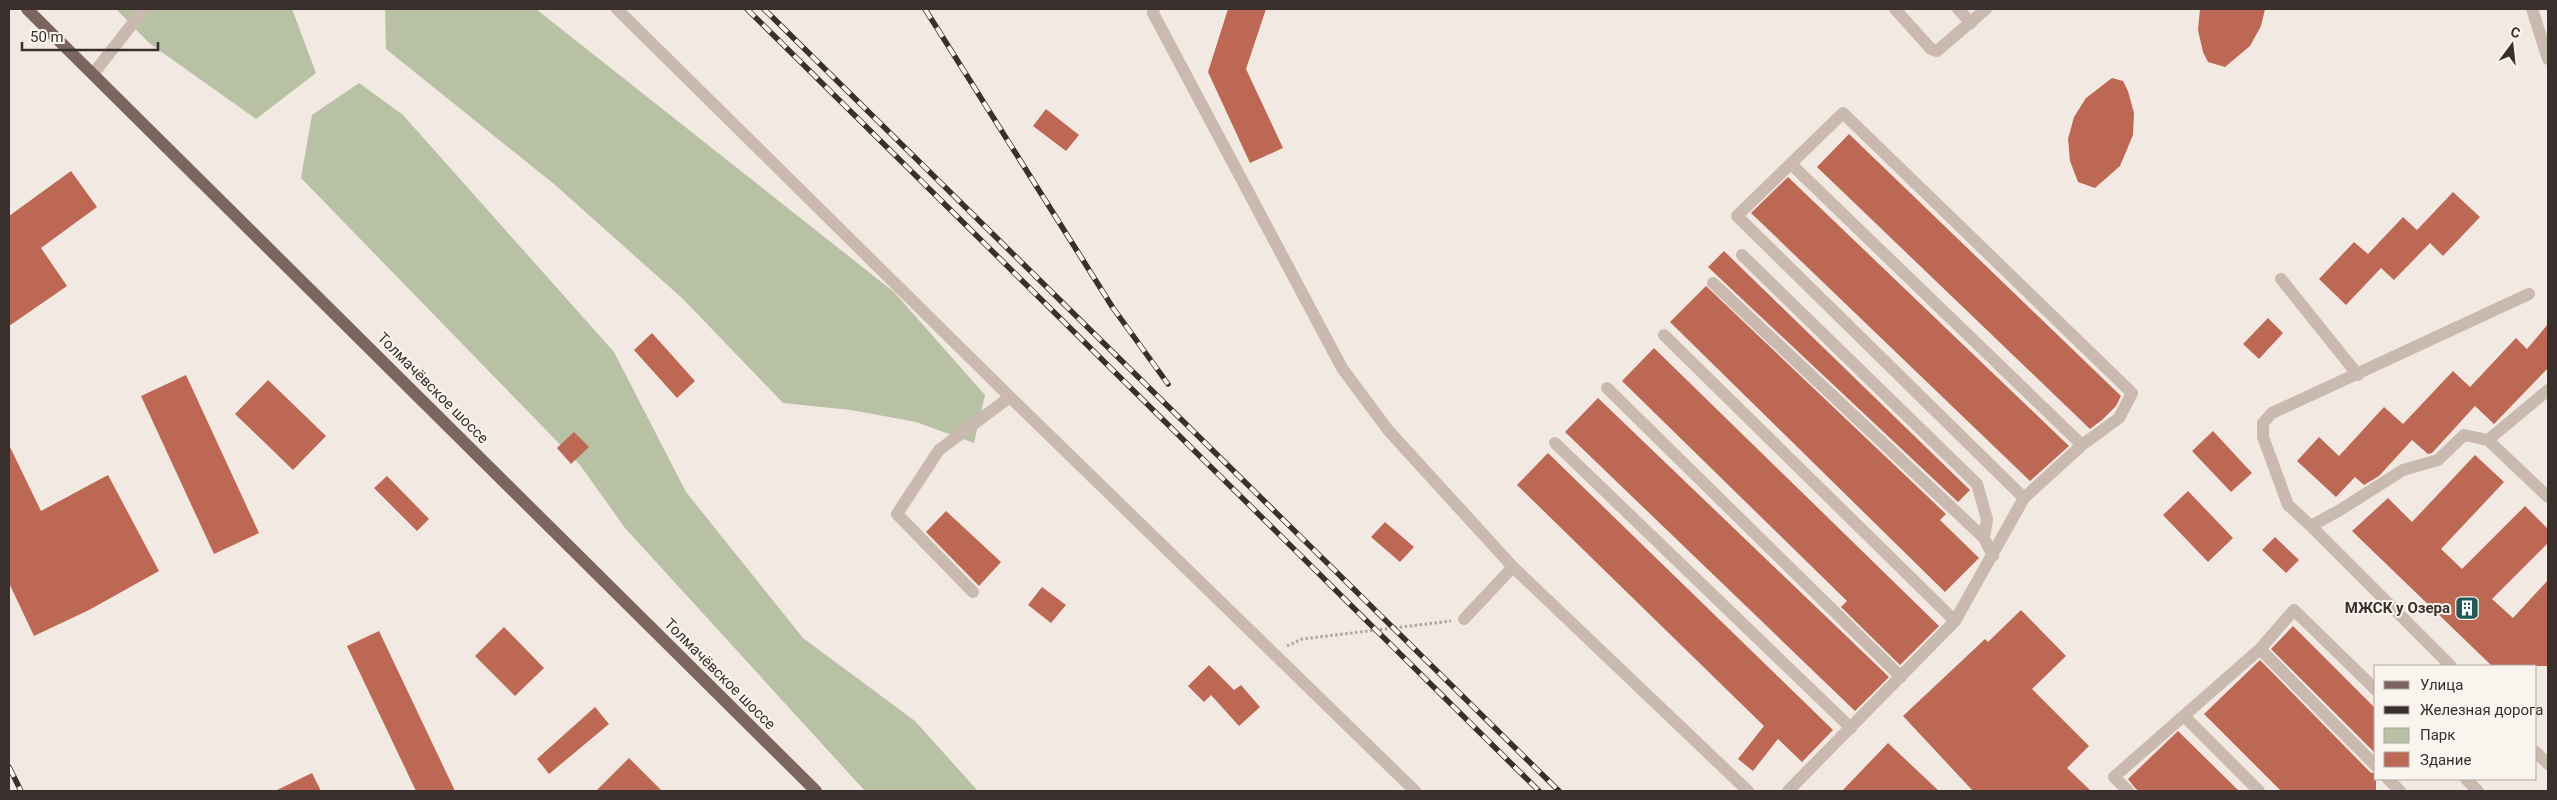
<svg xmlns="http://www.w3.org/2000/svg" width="2557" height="800" viewBox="0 0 2557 800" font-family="Roboto,sans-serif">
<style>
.green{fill:#b8c1a3}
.building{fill:#bd6855}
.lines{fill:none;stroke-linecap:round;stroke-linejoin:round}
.path{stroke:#b6a399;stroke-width:3;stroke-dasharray:2.5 2.5;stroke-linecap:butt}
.minor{stroke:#cab9ae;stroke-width:12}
.major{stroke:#7a665f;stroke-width:12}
.rail-casing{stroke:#392f2c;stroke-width:5.5}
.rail{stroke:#faf4ef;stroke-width:4;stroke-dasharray:11;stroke-linecap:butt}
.labels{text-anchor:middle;stroke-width:4;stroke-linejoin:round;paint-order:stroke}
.street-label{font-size:15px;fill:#392f2c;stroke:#faf4ef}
.poi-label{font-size:15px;font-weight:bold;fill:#392f2c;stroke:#faf4ef;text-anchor:end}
</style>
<rect width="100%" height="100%" fill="#f2eae2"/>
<path class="green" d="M116,9H292L316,73L256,119L149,43Z
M385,9H536L894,292L985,395L974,443L916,422L851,410L783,403L683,299L554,184L386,49Z
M359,83L403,115L614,352L686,492L803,638L915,721L978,791H865L625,528L580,465L301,178L312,115Z"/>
<path class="building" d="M1228,9H1266L1246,69L1283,148L1250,163L1208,72Z
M2200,9H2265L2261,26L2250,46L2225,67L2208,62L2203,52L2198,30Z
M2112,78L2123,81L2128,91L2134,113L2133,135L2120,166L2095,188L2078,182L2070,161L2068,139L2074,117L2086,98Z
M1046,109L1079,135L1066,151L1033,126Z
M1849,134L2121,396L2116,406L2102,420L2090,429L1817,167Z
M71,171L97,207L41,248L67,286L9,326V216Z
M1788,177L2069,446L2030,481L1751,213Z
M2453,192L2480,217L2443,256L2430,243L2394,280L2381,268L2346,305L2319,279L2354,242L2368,254L2403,217L2417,230Z
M1724,251L1970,490L1958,502L1708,267Z
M1706,286L1946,514L1940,520L1979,558L1945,592L1670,322Z
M2268,318L2283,333L2259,359L2243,344Z
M2548,324V368L2494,424L2475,406L2432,453L2428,454L2412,440L2379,476L2364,485L2355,477L2336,497L2297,461L2319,437L2339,456L2384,407L2403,424L2453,371L2470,387L2516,338L2527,349Z
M652,333L695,381L677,398L634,350Z
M1654,348L1939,626L1900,665L1841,607L1847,601L1622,381Z
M186,375L259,533L214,554L141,396Z
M268,380L326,436L293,470L235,414Z
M1598,398L1889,677L1855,711L1565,432Z
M2213,431L2252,473L2231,492L2192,451Z
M574,432L589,447L571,464L557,448Z
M9,445L41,511L108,475L159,571L89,610L34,636L9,583Z
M1548,453L1833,730L1802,762L1778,739L1753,771L1738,759L1764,726L1517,485Z
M2475,455L2504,482L2441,549L2462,569L2525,506L2548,529V543L2492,599L2513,618L2548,580V666H2492L2352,531L2388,498L2412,522Z
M387,476L429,519L417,531L374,488Z
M2188,491L2233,538L2208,562L2163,515Z
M946,511L1001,562L979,586L926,532Z
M1385,522L1414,547L1400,562L1371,537Z
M2275,537L2299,560L2286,573L2262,550Z
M1042,587L1066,605L1051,623L1028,605Z
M2021,610L2066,656L2032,689L2089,746L2067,768L2091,791H1973L1903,716L1985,639L1988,642Z
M2293,626L2376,709V754L2271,649Z
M504,627L544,668L515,696L475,656Z
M379,631L455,791H416L347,646Z
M2260,660L2370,772L2376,774V791H2281L2204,714Z
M1209,665L1234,690L1241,685L1260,707L1239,726L1211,695L1204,702L1188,686Z
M595,707L609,724L549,774L537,759Z
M2178,731L2239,791H2139L2135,788L2128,779Z
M1888,743L1939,791H1842Z
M629,758L662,791H596Z
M312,773L321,791H275Z"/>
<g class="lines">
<path class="path" d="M1287,646L1302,639L1451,621"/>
<path class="minor" d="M617,9L1010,397L1415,791
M1154,9L1153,13L1342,368L1388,430L1513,567L1748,791
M1895,9L1931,49L1937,51L1986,9
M1958,9L1971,23
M2532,9L2548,59
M93,74L144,9
M1791,164L2082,445
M1742,255L1977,484L1987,519L1984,538L1993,556
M2281,279L2358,375
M1713,283L1984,538
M1664,335L1955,621
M1607,388L1901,677
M2488,440L2548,390
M1555,443L1851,728
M2311,526L2340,510L2403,470L2438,460L2464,435L2488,440L2548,497
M973,592L897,514L939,450L1010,397
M1464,619L1513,567
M2260,649L2376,766
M2451,666L2311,526L2288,505L2263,437V423L2272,413L2529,294
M2185,717L2259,791
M2536,752L2548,764
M2388,779L2400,791
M2466,779L2478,791
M1788,791L1955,621L2024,498L2082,445L2119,418L2132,393L1843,113L1737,216L2024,498
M2128,791L2114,777L2260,649L2294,610L2376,690"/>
<path class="major" d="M27,9L816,791"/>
<g class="rail-casing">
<path id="rail" d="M747,9L1539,791
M764,9L1559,791
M925,9L1113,308L1168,384
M9,767L21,791"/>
</g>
<use href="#rail" class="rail"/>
</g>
<defs>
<g id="building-square" transform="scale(1.25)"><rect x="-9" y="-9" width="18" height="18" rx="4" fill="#245858" stroke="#faf4ef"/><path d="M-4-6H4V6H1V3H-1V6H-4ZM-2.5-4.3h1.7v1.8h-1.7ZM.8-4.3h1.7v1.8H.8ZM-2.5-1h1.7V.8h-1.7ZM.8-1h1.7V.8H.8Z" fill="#fff"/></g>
</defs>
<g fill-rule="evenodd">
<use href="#building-square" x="2467" y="608"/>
</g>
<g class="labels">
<g class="street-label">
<text transform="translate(433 388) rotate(45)" y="5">Толмачёвское шоссе</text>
<text transform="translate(720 674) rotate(45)" y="5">Толмачёвское шоссе</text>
</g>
<g class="poi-label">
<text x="2450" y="613">МЖСК у Озера</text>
</g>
</g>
<rect width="2557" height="800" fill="none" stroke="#392f2c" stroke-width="20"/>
<rect x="2374" y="665" width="162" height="115" fill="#faf4ef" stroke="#ada5a1"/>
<rect x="2384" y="681" width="25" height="8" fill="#7a665f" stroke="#ada5a1"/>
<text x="2420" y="690" font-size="15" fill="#392f2c">Улица</text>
<rect x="2384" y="706" width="25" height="8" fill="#392f2c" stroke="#ada5a1"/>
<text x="2420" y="715" font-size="15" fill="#392f2c">Железная дорога</text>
<rect x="2384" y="728" width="25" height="15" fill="#b8c1a3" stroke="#ada5a1"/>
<text x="2420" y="740" font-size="15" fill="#392f2c">Парк</text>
<rect x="2384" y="752" width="25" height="15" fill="#bd6855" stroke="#ada5a1"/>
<text x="2420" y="765" font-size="15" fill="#392f2c">Здание</text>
<g transform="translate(2512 45) rotate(15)" stroke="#faf4ef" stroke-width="4" paint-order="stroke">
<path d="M0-4L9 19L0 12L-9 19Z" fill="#392f2c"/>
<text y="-8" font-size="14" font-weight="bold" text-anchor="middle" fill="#392f2c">С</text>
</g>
<path d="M22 42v8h136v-8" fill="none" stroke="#392f2c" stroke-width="2.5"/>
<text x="30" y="42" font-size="15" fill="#392f2c" stroke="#faf4ef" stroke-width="4" paint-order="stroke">50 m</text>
</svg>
